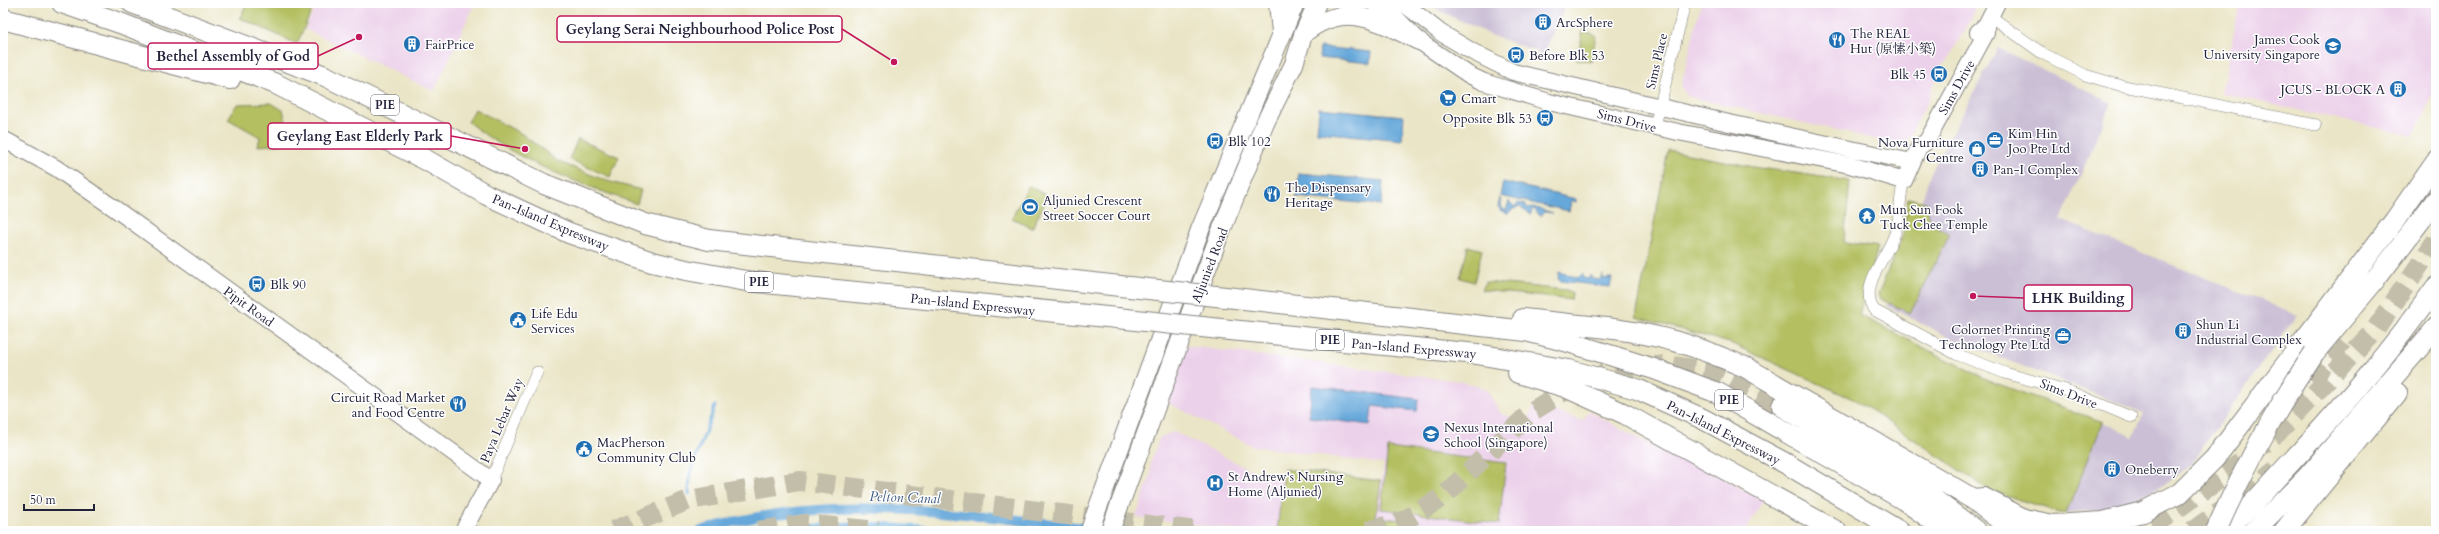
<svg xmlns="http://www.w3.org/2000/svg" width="2439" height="534" viewBox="0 0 2439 534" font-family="Cardo,'Noto Serif SC',serif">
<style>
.built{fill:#ecd1ea}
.industrial{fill:#cbbfd5}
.green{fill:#b3bf61;stroke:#6a704e}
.water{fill:#66a8da;stroke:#44658a}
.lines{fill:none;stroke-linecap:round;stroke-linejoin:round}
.stream{stroke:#66a8da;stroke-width:3}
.canal{stroke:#66a8da;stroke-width:10}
.highway-tunnel{stroke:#c2beaa;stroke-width:20;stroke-dasharray:20 10;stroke-linecap:butt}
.street-casing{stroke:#868480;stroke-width:12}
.secondary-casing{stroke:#868480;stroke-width:18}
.primary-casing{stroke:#868480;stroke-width:20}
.highway-casing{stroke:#868480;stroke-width:22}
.street{stroke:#fff;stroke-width:11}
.secondary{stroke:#fff;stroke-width:16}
.primary{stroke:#fff;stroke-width:18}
.highway{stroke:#fff;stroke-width:20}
.primary-bridge-casing{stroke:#868480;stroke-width:20;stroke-linecap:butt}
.highway-bridge-casing{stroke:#868480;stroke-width:22;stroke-linecap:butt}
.primary-bridge{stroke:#fff;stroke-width:18}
.highway-bridge{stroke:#fff;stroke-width:20}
.labels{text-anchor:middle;stroke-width:3;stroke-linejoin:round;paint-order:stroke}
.shield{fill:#fff;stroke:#646476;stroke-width:1}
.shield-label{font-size:12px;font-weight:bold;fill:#22223b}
.poi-label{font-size:13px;fill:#22223b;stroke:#fff;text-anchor:start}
.street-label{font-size:13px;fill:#22223b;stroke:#fff}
.water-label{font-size:14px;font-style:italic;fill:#415e83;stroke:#fff}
.leader{fill:none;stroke:#c2185b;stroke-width:1.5}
.callout-dot{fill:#c2185b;stroke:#fff;stroke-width:1.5}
.callout{fill:#fff;stroke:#c2185b;stroke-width:1.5}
.callout-label{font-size:14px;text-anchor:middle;font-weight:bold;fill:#22223b}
</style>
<rect width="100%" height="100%" fill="#fff"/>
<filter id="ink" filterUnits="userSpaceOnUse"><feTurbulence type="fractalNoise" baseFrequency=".025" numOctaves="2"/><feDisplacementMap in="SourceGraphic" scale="8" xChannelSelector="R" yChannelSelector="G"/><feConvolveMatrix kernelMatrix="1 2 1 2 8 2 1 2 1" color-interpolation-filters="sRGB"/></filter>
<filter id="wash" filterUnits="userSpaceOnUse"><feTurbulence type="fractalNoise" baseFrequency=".012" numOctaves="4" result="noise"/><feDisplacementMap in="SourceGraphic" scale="16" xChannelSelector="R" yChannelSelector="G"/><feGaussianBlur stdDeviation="0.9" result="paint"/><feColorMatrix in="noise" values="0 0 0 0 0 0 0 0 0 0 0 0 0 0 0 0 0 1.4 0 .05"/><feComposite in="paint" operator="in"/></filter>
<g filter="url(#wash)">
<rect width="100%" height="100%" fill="#eae5c6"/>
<path class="built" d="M318,3H475L434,91L305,29Z
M1701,3H1979L1954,49L1946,63L1941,66L1928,101L1909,136L1903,143H1892L1686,96L1681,87Z
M2240,3H2436V90L2413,136L2221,93Z
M1187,346L1460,381L1486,389L1501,414L1528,422L1534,404L1583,421L1589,411L1678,460L1681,456L1763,500L1746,531H1403L1404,520L1376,516L1384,464L1253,446L1168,403Z
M1174,432L1255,472L1282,475L1277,531H1244L1136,517L1151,474L1150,464L1160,437Z"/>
<path class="industrial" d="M1428,3H1567L1542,57L1536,51L1495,37L1438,10Z
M1998,48L2112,103L2061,220L2297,315L2192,462L2170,481L2119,507L2066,514L2103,422L2133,437L2144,413L1950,338L1887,306L1931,172Z"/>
<path class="green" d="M247,3H315L297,44L240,18Z
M1583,31L1596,35L1591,62L1577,59Z
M271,103L283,110C287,123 287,131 283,144L258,146L260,137L228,119L237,104Z
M475,109L522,134L559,162L607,181L641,190L637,204C578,183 517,161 468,122Z
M578,139L619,157L610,177L569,159Z
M1668,150L1754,167L1850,181L1844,242L1878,247L1859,315L1990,381L2103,422L2066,514L1990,491L1857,401L1730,343L1636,317Z
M1028,186L1048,196L1032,228L1012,218Z
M1908,198L1928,203C1927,224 1934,224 1950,234L1910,313L1880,299L1878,294L1904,233Z
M1468,246L1482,250L1474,282L1460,278Z
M1485,282L1567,290L1572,293L1571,300L1482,290Z
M1388,448L1506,463L1499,524L1381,509Z
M1284,469L1381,481L1376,517L1403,520L1402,531H1277Z"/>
<path class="water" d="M1320,47L1371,52L1370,63L1319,58Z
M1319,108L1404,116L1402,140L1317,132Z
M1299,173L1383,181L1381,205L1296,197Z
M1503,182L1576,199V202L1571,201L1569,211L1500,196Z
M1500,198L1502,209L1506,211L1509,201L1514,207L1518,203L1526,205L1527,208L1533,207L1553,213L1543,212L1541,216L1538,215L1535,209L1532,210L1531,214L1519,206L1508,213L1501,211L1498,206Z
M1559,272L1578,278L1583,273V278L1589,279L1590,275L1592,279L1600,280L1603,274L1602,279L1612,278L1610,287L1561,281L1558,279Z
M1312,386L1418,399L1417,411L1372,406L1370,425L1309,417Z"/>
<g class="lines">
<path class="stream" d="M689,494L690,473L715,406"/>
<path class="canal" d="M701,531C829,489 979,516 1110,531
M784,531L859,526L928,531"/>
</g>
</g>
<g filter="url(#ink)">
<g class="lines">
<path class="highway-tunnel" d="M2311,380L2343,340
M613,531L689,500L800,481L1196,531
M758,531L805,524L878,531
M1367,531L1404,521L1445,495L1531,412L1574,385L1613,371L1666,365L1712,372L1782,406
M2122,531L2165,517L2224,476L2277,433L2375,330L2436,241
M2192,531L2237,501L2276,470"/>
<g class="street-casing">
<path id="street" d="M1990,16L2042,53L2085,75L2119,85L2316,125
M1655,126L1685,3
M1904,181C1899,196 1901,214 1896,230C1890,255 1857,285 1874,310L1956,354L2005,373L2066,390L2131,417
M491,480L537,372"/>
</g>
<g class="secondary-casing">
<path id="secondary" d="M1374,3L1391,13L1419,41L1469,75L1484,82L1549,102L1678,132L1850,165L1904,181L1919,147L1927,141L1986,33V25
M1403,3L1441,33L1473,52L1513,72L1729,123L1912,162
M1978,32L1986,25L1997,3
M3,139L56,168L114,208L491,480L463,531"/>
</g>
<g class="primary-casing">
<path id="primary" d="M1278,3L1281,32
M1303,34C1345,0 1376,20 1419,41
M1094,518L1200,230L1295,3
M1110,531L1219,236L1265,123L1294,64L1303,35L1317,3"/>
</g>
<g class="highway-casing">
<path id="highway" d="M62,3L120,23L276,84L426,160L487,195L569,233L652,262L686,270L746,281L1117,318
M132,3L325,76L544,184L645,224L709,240L1120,286
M3,19L230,79
M1235,298L1526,331L1565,341L1654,369L1718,393L1904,500L1947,531
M1523,319C1572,325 1622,327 1670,340C1696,346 1720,357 1745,367L1973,499L2014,531
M1230,330L1477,354L1569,370L1637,389L1703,419L1785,463L1899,531
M2314,353L2379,275L2436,200
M1518,373L1565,387L1625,414L1836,531
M1782,406L1920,489L1976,531
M1973,499L1984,498L2024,519L2053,525L2103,522L2143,512L2180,493L2215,458L2395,220L2436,161
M2223,531C2248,512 2269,485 2291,462C2344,405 2391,351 2436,287
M2254,531L2308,476L2436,328
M2284,531L2397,393"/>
</g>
<use href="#street" class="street"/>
<use href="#secondary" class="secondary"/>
<use href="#primary" class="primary"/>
<use href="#highway" class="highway"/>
<g class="primary-bridge-casing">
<path id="primary-bridge" d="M1090,531L1094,518"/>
</g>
<g class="highway-bridge-casing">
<path id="highway-bridge" d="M1120,286L1235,298
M1117,318L1230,330
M2216,531C2243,469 2276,409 2314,353"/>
</g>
<use href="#primary-bridge" class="primary-bridge"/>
<use href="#highway-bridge" class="highway-bridge"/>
</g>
</g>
<defs>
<g id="building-disc" transform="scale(0.9)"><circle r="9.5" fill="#1f6fb2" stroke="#fff"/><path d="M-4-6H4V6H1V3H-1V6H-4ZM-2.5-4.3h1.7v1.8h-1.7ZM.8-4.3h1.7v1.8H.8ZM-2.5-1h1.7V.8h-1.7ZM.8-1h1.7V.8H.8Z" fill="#fff"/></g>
<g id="restaurant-disc" transform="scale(0.9)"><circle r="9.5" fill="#1f6fb2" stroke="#fff"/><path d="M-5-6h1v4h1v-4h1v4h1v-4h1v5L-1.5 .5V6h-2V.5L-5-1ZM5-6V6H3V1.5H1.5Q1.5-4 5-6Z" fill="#fff"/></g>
<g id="university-disc" transform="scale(0.9)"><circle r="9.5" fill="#1f6fb2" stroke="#fff"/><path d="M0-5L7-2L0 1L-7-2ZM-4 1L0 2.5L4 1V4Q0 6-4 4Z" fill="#fff"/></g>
<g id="bus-disc" transform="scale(0.9)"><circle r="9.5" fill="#1f6fb2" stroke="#fff"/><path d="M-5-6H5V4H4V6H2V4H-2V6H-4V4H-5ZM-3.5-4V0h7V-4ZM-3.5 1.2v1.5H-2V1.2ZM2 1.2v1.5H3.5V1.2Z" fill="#fff"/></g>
<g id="supermarket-disc" transform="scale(0.9)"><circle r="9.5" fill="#1f6fb2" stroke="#fff"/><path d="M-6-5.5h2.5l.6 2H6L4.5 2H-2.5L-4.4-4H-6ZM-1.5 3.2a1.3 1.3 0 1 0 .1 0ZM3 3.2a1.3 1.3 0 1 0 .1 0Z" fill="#fff"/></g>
<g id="office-disc" transform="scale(0.9)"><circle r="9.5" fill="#1f6fb2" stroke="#fff"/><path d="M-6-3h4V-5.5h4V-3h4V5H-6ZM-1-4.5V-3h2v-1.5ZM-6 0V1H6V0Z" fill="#fff"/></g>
<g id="shop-disc" transform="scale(0.9)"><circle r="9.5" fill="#1f6fb2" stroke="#fff"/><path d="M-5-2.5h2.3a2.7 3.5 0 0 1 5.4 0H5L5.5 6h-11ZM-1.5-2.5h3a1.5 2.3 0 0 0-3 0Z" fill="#fff"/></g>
<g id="stadium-disc" transform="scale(0.9)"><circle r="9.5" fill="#1f6fb2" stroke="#fff"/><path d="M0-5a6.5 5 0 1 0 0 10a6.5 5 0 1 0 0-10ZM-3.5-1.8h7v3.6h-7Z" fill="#fff"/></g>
<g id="temple-disc" transform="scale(0.9)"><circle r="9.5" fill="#1f6fb2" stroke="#fff"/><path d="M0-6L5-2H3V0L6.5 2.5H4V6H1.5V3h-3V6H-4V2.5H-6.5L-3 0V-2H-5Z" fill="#fff"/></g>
<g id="civic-disc" transform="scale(0.9)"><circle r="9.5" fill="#1f6fb2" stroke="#fff"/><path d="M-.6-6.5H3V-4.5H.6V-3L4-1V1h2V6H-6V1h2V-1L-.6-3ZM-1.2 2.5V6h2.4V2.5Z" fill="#fff"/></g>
<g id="school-disc" transform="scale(0.9)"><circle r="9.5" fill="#1f6fb2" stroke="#fff"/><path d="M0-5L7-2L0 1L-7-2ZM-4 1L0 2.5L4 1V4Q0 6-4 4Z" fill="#fff"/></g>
<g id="hospital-disc" transform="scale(0.9)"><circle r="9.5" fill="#1f6fb2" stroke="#fff"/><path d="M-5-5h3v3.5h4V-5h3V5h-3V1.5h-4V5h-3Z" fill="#fff"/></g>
</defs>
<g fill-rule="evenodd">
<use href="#building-disc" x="1543" y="22"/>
<use href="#restaurant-disc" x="1837" y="40"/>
<use href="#building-disc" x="412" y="44"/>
<use href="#university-disc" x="2333" y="46"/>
<use href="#bus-disc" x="1516" y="55"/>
<use href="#bus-disc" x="1939" y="74"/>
<use href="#building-disc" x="2398" y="89"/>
<use href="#supermarket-disc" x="1448" y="98"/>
<use href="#bus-disc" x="1545" y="118"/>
<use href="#office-disc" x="1995" y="140"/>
<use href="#bus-disc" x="1215" y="141"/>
<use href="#shop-disc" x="1977" y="149"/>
<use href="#building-disc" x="1980" y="169"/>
<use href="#restaurant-disc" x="1272" y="194"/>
<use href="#stadium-disc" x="1030" y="207"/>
<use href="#temple-disc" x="1867" y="216"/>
<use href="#bus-disc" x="257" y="284"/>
<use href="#civic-disc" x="518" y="320"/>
<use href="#building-disc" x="2183" y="331"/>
<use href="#office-disc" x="2063" y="336"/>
<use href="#restaurant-disc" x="458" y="404"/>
<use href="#school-disc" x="1431" y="434"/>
<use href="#civic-disc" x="584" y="449"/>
<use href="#building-disc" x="2112" y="469"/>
<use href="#hospital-disc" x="1215" y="483"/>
</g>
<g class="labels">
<g class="shield">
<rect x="371" y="95" width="28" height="20" rx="3"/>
<rect x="745" y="272" width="28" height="20" rx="3"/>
<rect x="1316" y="330" width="28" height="20" rx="3"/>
<rect x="1715" y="390" width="28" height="20" rx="3"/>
</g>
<g class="shield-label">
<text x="385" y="109">PIE</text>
<text x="759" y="286">PIE</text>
<text x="1330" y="344">PIE</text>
<text x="1729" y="404">PIE</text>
</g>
<g class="poi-label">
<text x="1556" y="27">ArcSphere</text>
<text x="1850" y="38">The REAL<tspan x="1850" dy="15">Hut (原愫小築)</tspan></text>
<text x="2320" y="44" text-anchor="end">James Cook<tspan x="2320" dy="15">University Singapore</tspan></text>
<text x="425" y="49">FairPrice</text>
<text x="1529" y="60">Before Blk 53</text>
<text x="1926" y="79" text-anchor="end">Blk 45</text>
<text x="2385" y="94" text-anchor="end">JCUS - BLOCK A</text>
<text x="1461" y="103">Cmart</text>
<text x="1532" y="123" text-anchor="end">Opposite Blk 53</text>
<text x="2008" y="138">Kim Hin<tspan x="2008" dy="15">Joo Pte Ltd</tspan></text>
<text x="1228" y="146">Blk 102</text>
<text x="1964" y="147" text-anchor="end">Nova Furniture<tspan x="1964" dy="15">Centre</tspan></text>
<text x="1993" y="174">Pan-I Complex</text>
<text x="1285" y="192">The Dispensary<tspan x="1285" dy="15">Heritage</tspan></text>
<text x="1043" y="205">Aljunied Crescent<tspan x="1043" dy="15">Street Soccer Court</tspan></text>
<text x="1880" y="214">Mun Sun Fook<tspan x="1880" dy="15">Tuck Chee Temple</tspan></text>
<text x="270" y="289">Blk 90</text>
<text x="531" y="318">Life Edu<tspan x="531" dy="15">Services</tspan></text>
<text x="2196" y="329">Shun Li<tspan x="2196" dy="15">Industrial Complex</tspan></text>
<text x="2050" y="334" text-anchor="end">Colornet Printing<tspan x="2050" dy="15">Technology Pte Ltd</tspan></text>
<text x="445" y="402" text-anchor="end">Circuit Road Market<tspan x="445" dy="15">and Food Centre</tspan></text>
<text x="1444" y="432">Nexus International<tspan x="1444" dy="15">School (Singapore)</tspan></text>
<text x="597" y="447">MacPherson<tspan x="597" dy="15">Community Club</tspan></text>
<text x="2125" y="474">Oneberry</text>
<text x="1228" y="481">St Andrew's Nursing<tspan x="1228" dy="15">Home (Aljunied)</tspan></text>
</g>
<g class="street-label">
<text transform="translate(1656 61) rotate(-77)" y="5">Sims Place</text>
<text transform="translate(1956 87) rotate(-61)" y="5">Sims Drive</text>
<text transform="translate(1627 120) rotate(14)" y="5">Sims Drive</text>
<text transform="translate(551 222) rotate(23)" y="5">Pan-Island Expressway</text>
<text transform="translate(1209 265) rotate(-69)" y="5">Aljunied Road</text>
<text transform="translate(973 304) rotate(6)" y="5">Pan-Island Expressway</text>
<text transform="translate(249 306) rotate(36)" y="5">Pipit Road</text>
<text transform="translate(1414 348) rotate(5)" y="5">Pan-Island Expressway</text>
<text transform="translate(2069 393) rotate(21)" y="5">Sims Drive</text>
<text transform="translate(501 420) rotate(-67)" y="5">Paya Lebar Way</text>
<text transform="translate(1724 432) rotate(27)" y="5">Pan-Island Expressway</text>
</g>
<g class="water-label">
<text transform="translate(905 497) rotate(2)" y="5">Pelton Canal</text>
</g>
</g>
<path class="leader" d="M894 62L842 29M359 37L318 56M525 149L451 136M1973 296L2024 298"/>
<g class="callout-dot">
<circle cx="894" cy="62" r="4"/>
<circle cx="359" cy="37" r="4"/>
<circle cx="525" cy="149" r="4"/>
<circle cx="1973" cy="296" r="4"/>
</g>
<g class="callout">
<rect x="557" y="16" width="285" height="26" rx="4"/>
<rect x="148" y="43" width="170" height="26" rx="4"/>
<rect x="268" y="123" width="183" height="26" rx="4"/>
<rect x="2024" y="285" width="108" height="26" rx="4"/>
</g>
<g class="callout-label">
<text x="700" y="34">Geylang Serai Neighbourhood Police Post</text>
<text x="233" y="61">Bethel Assembly of God</text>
<text x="360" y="141">Geylang East Elderly Park</text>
<text x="2078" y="303">LHK Building</text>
</g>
<rect width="2439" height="534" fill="none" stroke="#fff" stroke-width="16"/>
<path d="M24 504v6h70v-6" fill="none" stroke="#22223b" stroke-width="2"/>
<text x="30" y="504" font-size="12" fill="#22223b" stroke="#ffffff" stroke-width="3" paint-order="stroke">50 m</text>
</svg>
